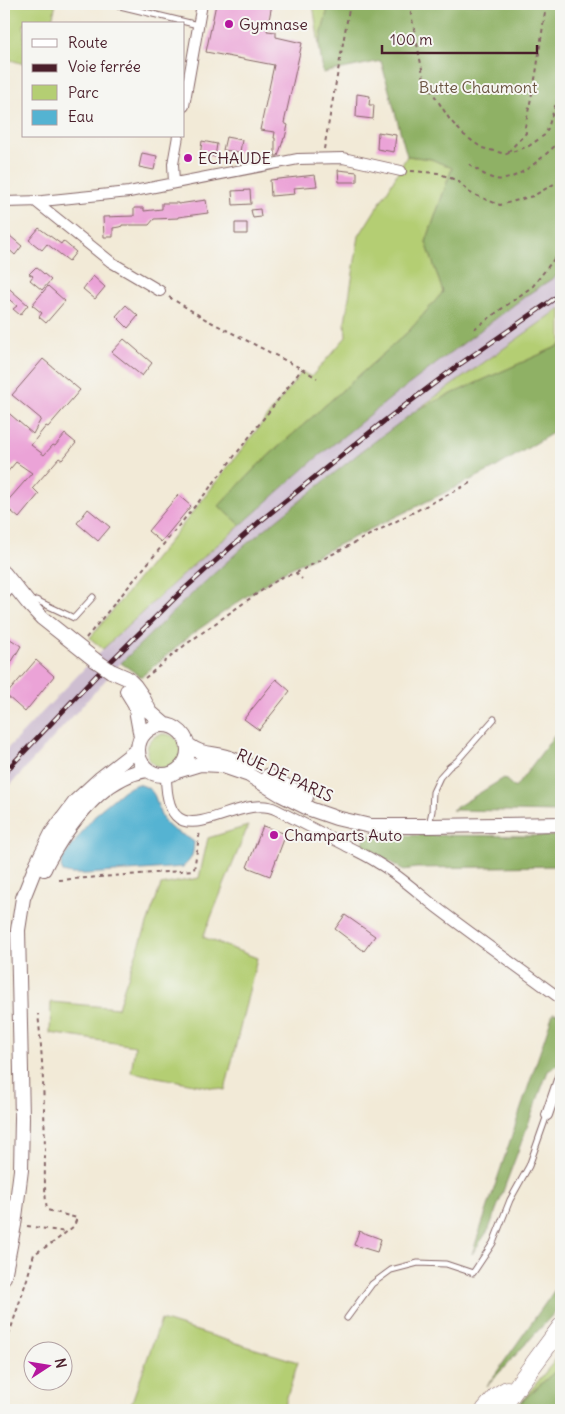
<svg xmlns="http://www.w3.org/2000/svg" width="565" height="1414" viewBox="0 0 565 1414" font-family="Delius,sans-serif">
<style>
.industrial{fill:#cebed1}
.green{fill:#b4ce73;stroke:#7f764f}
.forest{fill:#8fb165;stroke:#6c6848}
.water{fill:#54b3d2;stroke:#4f697e}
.building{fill:#eba3d7}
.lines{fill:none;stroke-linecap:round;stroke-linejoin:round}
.lane-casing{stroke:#856667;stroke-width:7}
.street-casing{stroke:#856667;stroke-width:12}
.secondary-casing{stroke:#856667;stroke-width:16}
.highway-casing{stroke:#856667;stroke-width:19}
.path{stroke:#856667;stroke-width:2;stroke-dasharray:4 4;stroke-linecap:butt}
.lane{stroke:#fff;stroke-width:5}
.street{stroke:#fff;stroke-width:10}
.secondary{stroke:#fff;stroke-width:14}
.highway{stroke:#fff;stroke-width:18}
.rail-casing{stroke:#4a1f2b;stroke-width:5}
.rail{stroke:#f6f6f2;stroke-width:3;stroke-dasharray:9;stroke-linecap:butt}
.secondary-bridge-casing{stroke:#856667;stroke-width:16;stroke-linecap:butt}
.secondary-bridge{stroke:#fff;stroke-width:14}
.poi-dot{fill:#b5179e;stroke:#f6f6f2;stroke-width:2}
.labels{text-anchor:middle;stroke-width:4;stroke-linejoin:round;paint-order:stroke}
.poi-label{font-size:16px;fill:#4a1f2b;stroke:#f6f6f2;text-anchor:start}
.park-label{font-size:16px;fill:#6a5441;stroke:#f6f6f2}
.street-label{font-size:16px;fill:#4a1f2b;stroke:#f6f6f2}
</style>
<rect width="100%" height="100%" fill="#f6f6f2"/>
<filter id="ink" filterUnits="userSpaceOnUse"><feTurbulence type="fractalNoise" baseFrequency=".02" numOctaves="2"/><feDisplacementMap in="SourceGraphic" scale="10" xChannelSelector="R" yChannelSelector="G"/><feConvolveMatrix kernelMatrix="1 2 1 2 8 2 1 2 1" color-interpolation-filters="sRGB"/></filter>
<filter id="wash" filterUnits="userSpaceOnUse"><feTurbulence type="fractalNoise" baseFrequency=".0096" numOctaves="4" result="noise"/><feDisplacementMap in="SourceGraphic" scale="20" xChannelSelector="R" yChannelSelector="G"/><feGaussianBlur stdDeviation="1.12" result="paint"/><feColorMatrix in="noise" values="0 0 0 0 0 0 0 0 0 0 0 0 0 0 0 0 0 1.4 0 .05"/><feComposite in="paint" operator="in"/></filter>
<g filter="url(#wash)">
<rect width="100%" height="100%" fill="#f2ead7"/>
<path class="industrial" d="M561,273V308L418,409L358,454L244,546L180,605L121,663L4,792V752L103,649L191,567L241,525L315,459L391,398L527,295Z"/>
<path class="green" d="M4,4H56L51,24H24V64L4,58Z
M313,4H329L319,45Z
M407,156L431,159L452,168L426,242L443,292L409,331L257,466L219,506L241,525L191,567L103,649L90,638L185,522L302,372L311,377L346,337L345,322L359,236L389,188Z
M561,308V345L418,409Z
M147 751a17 17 0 1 1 34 0a17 17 0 1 1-34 0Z
M248,826L203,937L257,958L225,1090L131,1072L135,1046L50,1033L51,1002L118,1008L124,988L161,885L199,878L208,838Z
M161,1320L298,1362L283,1410H129Z
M561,1353V1366L521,1402Z"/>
<path class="forest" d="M329,4H561V273L527,295L391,398L315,459L241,525L219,506L257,466L409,331L443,292L426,242L452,168L431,159L407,156L381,61L323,73L319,45Z
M561,345V428L493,469L279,574L192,634L141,677L121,663L180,605L244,546L358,454L418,409Z
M561,727V812L452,810L504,778L515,788Z
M366,835L561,836V866L416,868L404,870L362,846Z
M553,1013L561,1014V1063L548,1071L489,1229L472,1254Z
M561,1281V1305L557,1310L487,1386Z
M561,1366V1410H516L521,1402Z"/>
<path class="water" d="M137,784C162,789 153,807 165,822C173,833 185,834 194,842C193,854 193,858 183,867L86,874H71L63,872L61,867L62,860L84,829L100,810L124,790Z"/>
<g id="blocks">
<path class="building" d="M216,4H272L267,31L276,32V37L302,43L284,123L288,125L285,138H284L278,156H275V138H274L275,132L260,130L274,65L206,52Z
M357,94L370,96L369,105H374L373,119L356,117Z
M378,132L396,135L394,152L377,149Z
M226,137L242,140L240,152L223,150Z
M202,141L217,144L215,157L208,155V158L200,156Z
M142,153L157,156L154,170L139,167Z
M338,170L357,172V182H339Z
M315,175L317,186L294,188L295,194L271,196L270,180Z
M250,190L251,204L233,205L232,191Z
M206,200L208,213L178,217V218L154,219L149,225H122V226L119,227L113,228V237H104L103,217L134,216V208H144V211L162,209V203H178V204Z
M260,209L261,217L253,218L251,210Z
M235,223H247V234H235Z
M39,228L61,244L63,241L76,252L69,261L47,244L42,250L29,240Z
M4,231L22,246L15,255L4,245Z
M36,267L51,280L42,290L30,280L33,276L29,274Z
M93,276L105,287L95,299L83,289Z
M4,284L28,305L20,315L13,309L17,306L4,295Z
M48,286L65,301L46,323L39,317L42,313L32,305Z
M126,305L138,316L128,328L116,316Z
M124,339L152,363L142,376L112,352Z
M43,359L80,390L48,427L46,426L31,445L44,455L53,445L55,446L65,434L76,443L62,460L59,458L33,488L39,494L19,518L4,505L32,473L16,462L4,476V409L33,434L41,419L12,395Z
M178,495L191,506L161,542L148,531Z
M88,509L110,527L98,541L77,523Z
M4,635L21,646L4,675Z
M36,660L54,676L25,712L6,695Z
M276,679L290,691L259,730L244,719Z
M263,826L286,834L270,876L247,867Z
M345,915L375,936L364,951L335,929Z
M359,1231L381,1239L377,1252L354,1245Z"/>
</g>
</g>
<g filter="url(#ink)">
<use href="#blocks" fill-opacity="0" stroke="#856667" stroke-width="1"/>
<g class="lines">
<g class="lane-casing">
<path id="lane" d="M116,4L120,6L198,25
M29,604L36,600L74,618L93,597
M429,825L432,811L433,792L440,777L449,767L457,761L494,719
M347,1318L372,1284L391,1270L418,1263L446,1264L473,1273L493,1243L510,1200L529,1166L547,1115"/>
</g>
<g class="street-casing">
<path id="street" d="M184,106L202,4
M174,183L173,164L178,136
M35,201L111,262L160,291
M4,202L42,201L129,192L298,159L343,158L401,171
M4,595L13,585
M166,775C166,869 236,789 277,810C300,822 322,833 345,845C356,851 368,856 378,863C399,875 417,892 436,907C477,938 519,968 561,999
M547,1115L561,1074"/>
</g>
<g class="secondary-casing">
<path id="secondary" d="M4,573L29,604L42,618L95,660
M111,671L127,678L135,686L142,696L150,712L164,724
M127,691L135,704L141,737
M138 750a25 25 0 1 1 50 0a25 25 0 1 1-50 0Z
M188,745C203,756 210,752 226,757C234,759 242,763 249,766
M177,771L200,764L220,765L249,775L280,794L310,809L336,818L370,826H429L561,824
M268,776L306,797
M44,869C47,862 51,856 55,849C75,816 106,776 147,770
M4,1277L14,1225L21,1170L22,1118L18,930L23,898L37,863L52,833L76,801L101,778L137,750"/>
</g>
<g class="highway-casing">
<path id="highway" d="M485,1410L497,1396L507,1390
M500,1410L519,1384L561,1327"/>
</g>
<path class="path" d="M409,4L424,79L450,120L464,135L482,148L506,154L529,146L546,134L561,88
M324,149L350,4
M508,152L526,133L525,127L536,74L545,12V4
M469,164C477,169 487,178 496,179C517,183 545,155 559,142L561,138
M411,171L438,173L458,181L470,193L500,205L533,196L561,180
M169,297L205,319L302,369L317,378
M474,329L533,286L561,250
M296,573L472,482
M86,638L205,494L302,369
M145,678L185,645L252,597L282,577L296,573L302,579
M59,880L194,870L200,830
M27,1226L66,1232
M4,1350L27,1279L34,1254L54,1242L74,1226L77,1218L47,1210C44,1190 45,1169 45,1149C44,1104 43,1059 38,1014"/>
<use href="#lane" class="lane"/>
<use href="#street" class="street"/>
<use href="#secondary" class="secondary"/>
<use href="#highway" class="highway"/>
<g class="rail-casing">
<path id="rail" d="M4,773L97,675L182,591L258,523L383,422L456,367L561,294"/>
</g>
<use href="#rail" class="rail"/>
<g class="secondary-bridge-casing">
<path id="secondary-bridge" d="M95,660L111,671"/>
</g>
<use href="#secondary-bridge" class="secondary-bridge"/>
</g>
</g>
<g class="poi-dot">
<circle cx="229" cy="24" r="5"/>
<circle cx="188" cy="158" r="5"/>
<circle cx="274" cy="835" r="5"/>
</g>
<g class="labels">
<g class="poi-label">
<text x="239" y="30">Gymnase</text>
<text x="198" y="164">ECHAUDE</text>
<text x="284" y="841">Champarts Auto</text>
</g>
<g class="park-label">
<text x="478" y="93">Butte Chaumont</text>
</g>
<g class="street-label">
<text transform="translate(285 775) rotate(25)" y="6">RUE DE PARIS</text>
</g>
</g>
<rect width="565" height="1414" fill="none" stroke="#f6f6f2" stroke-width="20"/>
<rect x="22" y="22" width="162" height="115" fill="#f6f6f2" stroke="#b1a0a2"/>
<rect x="32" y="39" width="25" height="8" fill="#ffffff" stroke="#b1a0a2"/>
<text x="68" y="48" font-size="15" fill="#4a1f2b">Route</text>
<rect x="32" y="64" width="25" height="8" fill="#4a1f2b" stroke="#b1a0a2"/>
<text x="68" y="72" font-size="15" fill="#4a1f2b">Voie ferrée</text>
<rect x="32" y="85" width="25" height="15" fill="#b4ce73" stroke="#b1a0a2"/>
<text x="68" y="98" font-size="15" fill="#4a1f2b">Parc</text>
<rect x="32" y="110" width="25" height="15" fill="#54b3d2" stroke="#b1a0a2"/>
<text x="68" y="122" font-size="15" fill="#4a1f2b">Eau</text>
<g transform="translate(48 1366) rotate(78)"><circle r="24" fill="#f6f6f2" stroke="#b1a0a2"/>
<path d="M0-4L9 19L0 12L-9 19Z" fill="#b5179e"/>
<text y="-8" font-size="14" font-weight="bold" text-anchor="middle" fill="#4a1f2b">N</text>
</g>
<path d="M382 45v8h155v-8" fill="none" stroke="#4a1f2b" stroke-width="2.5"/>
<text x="390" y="45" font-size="15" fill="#4a1f2b" stroke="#f6f6f2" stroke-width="4" paint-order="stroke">100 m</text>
</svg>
